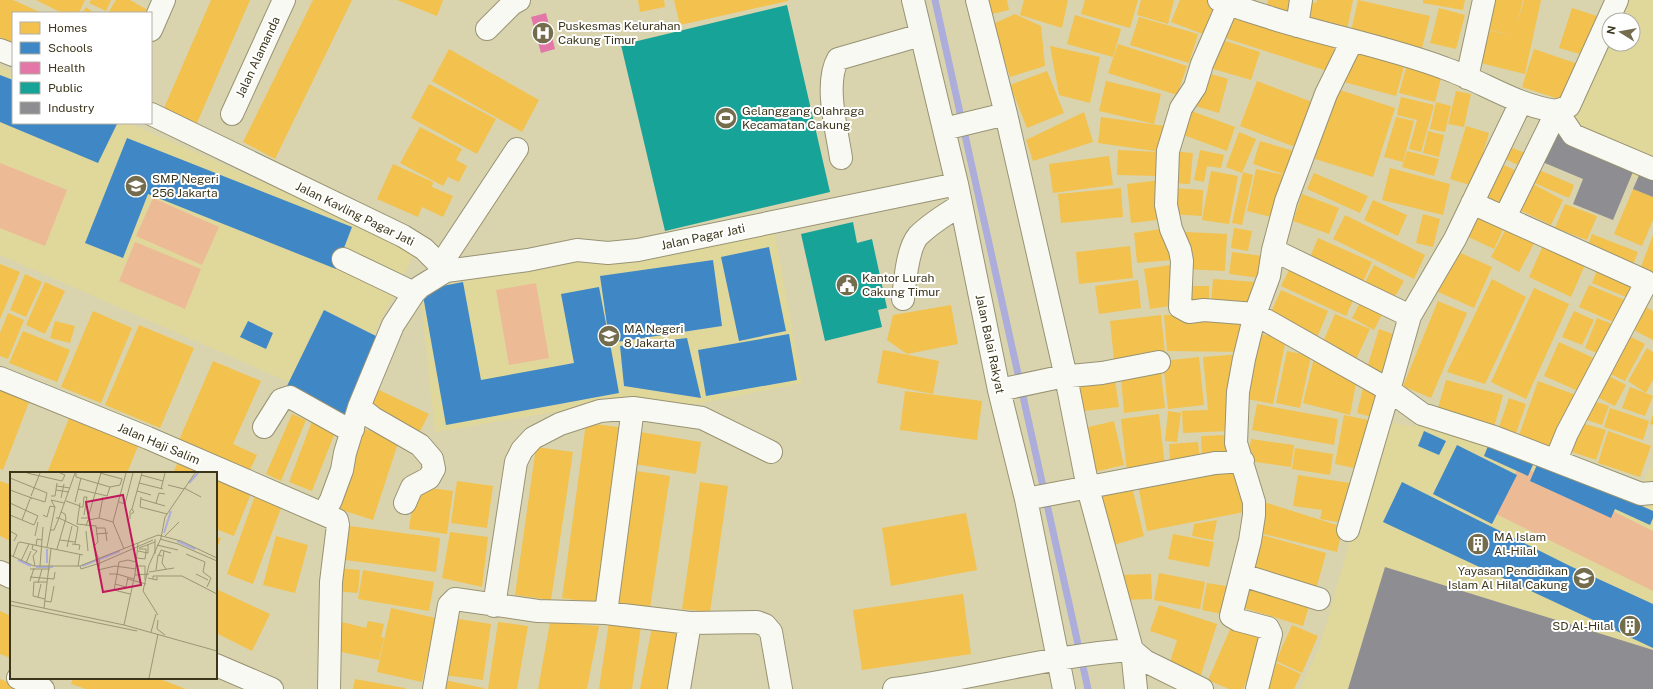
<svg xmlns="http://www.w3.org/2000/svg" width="1653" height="689" viewBox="0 0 1653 689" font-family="'Public Sans',sans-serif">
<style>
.built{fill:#e0d79b}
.green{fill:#edba96}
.homes{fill:#f2c14e}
.schools{fill:#3f88c5}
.health{fill:#e377a8}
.public{fill:#17a398}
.industry{fill:#8d8d92}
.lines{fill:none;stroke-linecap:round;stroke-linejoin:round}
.stream{stroke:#acaddb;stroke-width:7}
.minor-casing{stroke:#979374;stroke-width:24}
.minor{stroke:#f9f9f3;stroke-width:22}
.labels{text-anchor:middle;stroke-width:4;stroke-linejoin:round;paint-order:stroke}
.poi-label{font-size:12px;fill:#3b361a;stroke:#fff;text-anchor:start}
.street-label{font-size:12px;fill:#3b361a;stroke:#fff}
.inset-river{fill:none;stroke:#acaddb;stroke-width:2}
.inset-road{fill:none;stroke:#9a9573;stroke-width:1}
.view{fill:#c2185b;fill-opacity:0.15;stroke:#c2185b;stroke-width:2}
.inset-edge{fill:none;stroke:#3b361a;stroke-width:2}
</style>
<rect width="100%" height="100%" fill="#dad4ae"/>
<path class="built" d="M1627,0H1653V186L1563,145L1609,41V44H1633V20H1618Z
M0,66L13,72V123H129L416,250L339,404L0,255Z
M773,225L802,383L697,404L625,400L435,432L420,289Z
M1420,417L1636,498L1649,469L1653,468V689H1300L1320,646L1384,421L1416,427Z"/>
<path class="green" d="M0,163L67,190L45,246L0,228Z
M153,198L219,227L202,265L136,236Z
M135,242L201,269L185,309L119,281Z
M536,283L549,358L509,365L496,290Z
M1519,465L1653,531V591L1496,514Z"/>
<path class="homes" d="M0,0H13L42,13H13V43L0,37Z
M36,0H85L79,13H62Z
M91,0H111L106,11L89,3Z
M116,0H130L153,13H108Z
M211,0H250L197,123L164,108Z
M313,0H352L275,159L243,142Z
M397,0H443L437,16Z
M638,0H664L665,7L640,12Z
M674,0H788V1L680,25Z
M984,0H1007L1009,10L988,15Z
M1024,0H1068L1062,28L1020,15Z
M1085,0H1138L1130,28L1081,14Z
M1141,0H1174L1168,24L1137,15Z
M1180,0H1209L1215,2L1203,34L1171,22Z
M1268,0H1289L1287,13L1266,8Z
M1317,0H1353L1347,30L1300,19L1304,1L1316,3Z
M1358,0L1430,16L1422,48L1351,31Z
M1423,0H1465L1463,10L1423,3Z
M1486,0H1523L1517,24L1524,0H1541L1525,74L1472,61L1480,28L1513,36L1480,27Z
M86,7L94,13H82Z
M1439,8L1465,15L1456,49L1430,43Z
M1572,8L1600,17L1587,56L1559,48Z
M1234,12L1336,44L1327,71L1225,38Z
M1015,14L1041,26L1045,66L1010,77L993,24Z
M1075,15L1121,29L1113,57L1067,44Z
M1139,17L1198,34L1189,63L1130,45Z
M1219,39L1260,52L1251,80L1210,68Z
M1118,44L1187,66L1177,95L1108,73Z
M1050,46L1100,57L1090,103L1059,95Z
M1350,48L1405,63L1396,96L1340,81Z
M449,49L539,100L522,132L432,81Z
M1534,49L1581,65L1568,102L1522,87Z
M1408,61L1443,70L1435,102L1399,93Z
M1047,71L1064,113L1027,128L1010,85Z
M1204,72L1228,79L1219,113L1195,106Z
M1106,81L1161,94L1154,124L1099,111Z
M1257,81L1312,102L1295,147L1240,126Z
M429,84L496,119L477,154L411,118Z
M1337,89L1395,108L1373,177L1315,159Z
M1456,91L1471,94L1464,127L1448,124Z
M1401,97L1434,105L1429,123L1397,115Z
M1436,102L1451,106L1445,132L1430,129Z
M1186,109L1235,127L1227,151L1178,133Z
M1084,112L1093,142L1033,161L1026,140Z
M1101,117L1165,126L1162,152L1098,143Z
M1396,117L1414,121L1403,162L1384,157Z
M1417,120L1429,123L1421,152L1409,149Z
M1466,126L1489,133L1473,186L1450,179Z
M420,127L462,149L456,160L467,166L459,182L448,177L443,186L400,163Z
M1428,131L1444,135L1439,157L1423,153Z
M1239,132L1256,139L1242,173L1226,167Z
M1260,141L1297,152L1289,176L1253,164Z
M1502,144L1528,154L1523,167L1498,156Z
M1118,150L1159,152L1157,176L1117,175Z
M1200,150L1224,155L1221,168L1207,166L1204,182L1194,180Z
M1171,151L1193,153L1190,184L1169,183Z
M1407,151L1439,159L1434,176L1402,167Z
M1109,156L1113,185L1053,193L1049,164Z
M1493,160L1521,173L1505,207L1477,194Z
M393,164L433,182L432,187L453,196L443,217L422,207L418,217L377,199Z
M1390,168L1450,184L1443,215L1382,200Z
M1256,169L1285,175L1275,218L1247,211Z
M1537,169L1574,185L1569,198L1532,182Z
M1211,171L1238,176L1229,224L1202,220Z
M1243,172L1253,175L1242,225L1232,223Z
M1314,173L1368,196L1360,213L1307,189Z
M1161,180L1165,219L1131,223L1127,184Z
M1533,184L1563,200L1551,225L1520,210Z
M1121,188L1123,217L1061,223L1058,194Z
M1172,188L1203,190L1202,216L1170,214Z
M1633,189L1653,197V220L1642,246L1614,234Z
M1302,194L1339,208L1329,234L1293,221Z
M1373,200L1407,215L1398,236L1364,220Z
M1565,204L1597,216L1587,240L1555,228Z
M1473,207L1506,223L1494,249L1460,233Z
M1423,214L1440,219L1433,247L1416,243Z
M1345,215L1425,255L1414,279L1333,239Z
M1509,223L1537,238L1519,272L1491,257Z
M1168,228L1172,260L1137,263L1134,233Z
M1234,228L1252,231L1248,251L1231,248Z
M1186,232L1227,234L1225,271L1184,269Z
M1592,234L1638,252L1633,265L1587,247Z
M1653,235V278L1639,272Z
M1318,238L1372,262L1362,284L1308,262Z
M1545,241L1587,260L1571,297L1529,277Z
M1130,246L1133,278L1079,284L1076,252Z
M1454,250L1492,267L1474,308L1436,291Z
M1232,252L1263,256L1260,278L1229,274Z
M0,264L20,272L0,319Z
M1292,264L1356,294L1346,316L1281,286Z
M1170,265L1176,305L1150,309L1144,269Z
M1374,265L1404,281L1393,300L1364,284Z
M1599,265L1634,278L1626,297L1592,283Z
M25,274L42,282L26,317L10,310Z
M1213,279L1256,282L1254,310L1211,306Z
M1492,279L1526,297L1485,384L1447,372Z
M1138,280L1141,308L1099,314L1095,286Z
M45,282L65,291L45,334L26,325Z
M1589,285L1630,302L1620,325L1579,307Z
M1185,286H1209V305H1184Z
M1534,288L1569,304L1526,399L1491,382Z
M1281,290L1328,311L1316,340L1268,319Z
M1362,299L1384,310L1374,330L1352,318Z
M1438,301L1467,313L1431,398L1403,386Z
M1640,304L1653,311V340L1628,327Z
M951,305L958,344L907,354L887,340L893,315Z
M93,311L132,328L101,403L61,387Z
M1574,311L1594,320L1582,345L1562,337Z
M8,313L24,320L8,359L0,356V333Z
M1335,314L1370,329L1354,364L1320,349Z
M1161,315L1165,353L1114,359L1110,321Z
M1164,315H1250L1245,352L1167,351Z
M1597,318L1617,326L1604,356L1585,348Z
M55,321L75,326L70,343L50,338Z
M139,325L194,348L160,428L105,405Z
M1379,329L1393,334L1381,375L1366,371Z
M23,331L70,350L57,382L9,363Z
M1255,333L1286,339L1273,404L1242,398Z
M1623,333L1645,344L1625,381L1604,371Z
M1559,342L1600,361L1585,394L1544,376Z
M1647,348L1653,352V380L1646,393L1628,381Z
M883,350L939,361L933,394L877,383Z
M1287,351L1311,356L1300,408L1276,403Z
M1242,354L1229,431L1183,433L1182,411L1208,410L1203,357Z
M1199,357L1204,405L1168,409L1163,361Z
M1314,358L1357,378L1350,415L1303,403Z
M213,361L261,381L233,444L257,455L250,470L179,440Z
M1161,373L1165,408L1124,413L1121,378Z
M1603,373L1626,385L1615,406L1593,395Z
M1115,379L1119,407L1076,412L1073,385Z
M1446,380L1503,395L1493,431L1436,415Z
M1538,381L1576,395L1555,454L1517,441Z
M0,385L31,397L3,470L0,469Z
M373,387L429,414L419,433L364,406Z
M1630,387L1653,396L1645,416L1622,408Z
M1363,388L1377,392L1372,417L1357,413Z
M905,391L982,401L977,440L900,430Z
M1509,398L1526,404L1514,439L1497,433Z
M1590,400L1609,406L1602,425L1584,419Z
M1257,404L1338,419L1334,445L1252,430Z
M1610,408L1649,421L1643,440L1604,427Z
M1168,411L1181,413L1177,442L1165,441Z
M71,413L140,441L127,473H47Z
M292,414L306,420L281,481L266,474Z
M1159,414L1165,467L1127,472L1121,419Z
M1653,414V425L1650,424Z
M1344,415L1373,421L1363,470L1335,464Z
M312,421L336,430L312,491L289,482Z
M1114,421L1124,465L1090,473L1080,429Z
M1578,422L1606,430L1596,460L1569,451Z
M586,423L626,428L602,604L562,598Z
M358,427L399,440L373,520L332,507Z
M1608,431L1651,446L1640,477L1598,463Z
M640,432L701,442L696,474L634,464Z
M1228,435L1229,459L1202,460L1201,436Z
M1251,439L1294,445L1291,467L1248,461Z
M1198,442L1200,460L1170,461L1169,444Z
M536,447L573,452L551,600L515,595Z
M1295,448L1333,454L1330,475L1292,469Z
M178,462L204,473H173Z
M1234,463L1244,512L1147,531L1137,480Z
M637,471L670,476L650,608L617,603Z
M1298,475L1350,483L1343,523L1320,519L1322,510L1293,506Z
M216,477L252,491L234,536L216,529Z
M0,481L11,485V541L0,536Z
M457,481L493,486L487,528L451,523Z
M700,482L728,486L710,612L682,609Z
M1131,483L1144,536L1110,546L1096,492Z
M415,486L453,491L447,534L409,529Z
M257,490L284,500L253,584L227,574Z
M1264,502L1343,527L1337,552L1256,532Z
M966,513L977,570L891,586L882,528Z
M1217,520L1213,540L1192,536L1194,524Z
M342,525L440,538L436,572L338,559Z
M450,532L488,537L482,587L442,578Z
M1173,534L1214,542L1209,567L1168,559Z
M1262,535L1326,553L1315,593L1251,575Z
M276,536L308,545L295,593L263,585Z
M216,537L221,538L216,551Z
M337,568L360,570L358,593L335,591Z
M363,570L434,582L429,611L358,599Z
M1159,573L1205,582L1200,609L1154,600Z
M1151,574L1152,599L1122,600L1121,575Z
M1246,580L1311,600L1303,626L1237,606Z
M1207,583L1233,587L1227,615L1202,610Z
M216,589L270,614L252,651L216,633Z
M963,594L971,654L862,670L853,610Z
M1159,605L1217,624L1201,675L1169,665L1177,640L1150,631Z
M391,608L436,618L422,682L377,672Z
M0,611L11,616V658L0,654Z
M452,618L491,624L483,680L444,675Z
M338,621L366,628L368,621L384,624L381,637L384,638L379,660L332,650Z
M498,622L528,626L517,689H488Z
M550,622L599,626L587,689H538Z
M609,622L641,627L632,689H599Z
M1232,625L1265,639L1243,689H1229L1208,680Z
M1292,625L1318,636L1302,673L1276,661Z
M652,627L683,633L672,689H640Z
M1272,661L1301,674L1294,689H1260Z
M73,678H157L186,689H86L71,684Z
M0,679L20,687L24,689H0Z
M355,679L405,688V689H353Z
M444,680L484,688L483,689H442Z"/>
<path class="schools" d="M0,75L13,80V123L117,124L98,163L0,122Z
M127,138L352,227L336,269L148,194L123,258L85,243Z
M769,247L786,331L739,341L721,257Z
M713,260L722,326L610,343L619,393L446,425L422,290L463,282L481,380L574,363L561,294L599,287L609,339L600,276Z
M324,310L382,339L344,416L286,388Z
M248,321L273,333L266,349L240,337Z
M789,334L797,380L706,396L698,350Z
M687,338L701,398L624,386L620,346Z
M1424,431L1446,441L1439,455L1418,446Z
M1490,441L1535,460L1528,476L1484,456Z
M1457,445L1517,475L1492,524L1433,494Z
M1539,460L1653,511V518L1650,525L1615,509L1611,518L1530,481Z
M1402,482L1570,566L1653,604V648L1383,522Z"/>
<path class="health" d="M546,13L555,49L541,53L531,17Z"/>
<path class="public" d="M787,5L830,192L665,231L621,45Z
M853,222L857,243L872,239L887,308L878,310L882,327L825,341L801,234Z"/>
<path class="industry" d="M1553,131L1635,167L1613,220L1573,204L1583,179L1540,161Z
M1640,173L1653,178V197L1633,189Z
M1385,567L1653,650V689H1348Z"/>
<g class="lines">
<path class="stream" d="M935,0L1088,689"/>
<g class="minor-casing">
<path id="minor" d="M913,0L957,184L999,390L1026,499L1064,689
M977,0L1006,114L1066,377L1088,488L1132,650L1136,689
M1219,0C1236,8 1254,12 1271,18C1328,36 1388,47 1444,68C1482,81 1516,106 1557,111
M1228,4L1202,64L1195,87L1181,108L1168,151L1166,205L1171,229L1180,250L1182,261L1180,307L1189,312L1204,310L1255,314L1389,390L1410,316L1455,239L1521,102
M1297,26L1301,0
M487,29L512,4L519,0
M151,30L164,0
M0,50L13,55
M1467,78L1484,0
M1557,111L1569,106L1617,0
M1557,111L1573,135L1653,169
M151,114L403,236L424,249L446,271
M232,114L284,0
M944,129L1006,114
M841,158C837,131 824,83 838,59L921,35
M1472,203L1645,281V285L1567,433L1556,460
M1505,217L1557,111
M1273,250L1410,316
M343,259L414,293
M441,264L517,149
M903,299C905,282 907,249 918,236C930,224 946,214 961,205
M0,378L148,438L337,520L338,525L331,582L329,689
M999,390L1060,377L1102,373L1159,362
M359,407L373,418L420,445L432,459L434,469L429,478L412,487L405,503
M264,427L281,400L290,397L342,426L353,429
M1026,499L1215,463L1243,461
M324,513L331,500L342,470L345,453L359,407L393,325L414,293L420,287L446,271L528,260L577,250L608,253L638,250L957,184
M1348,530L1389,390L1422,414L1494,437L1641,494L1653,493
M0,572L11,577
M1242,575L1319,599
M494,606L516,462L522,450L533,438L560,424L600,411L633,408L702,418L771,452
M606,613L633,408
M216,665L272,689
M18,678L43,689
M434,689L449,605L455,599L538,611L606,613L690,623L757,622L765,625L771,632L781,689
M679,689L690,623
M894,689C973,679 1051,655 1132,650L1145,661L1202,689
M1257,689L1271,634L1268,628L1238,620L1231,616L1250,541L1254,515V502L1236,443L1238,392L1244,359L1255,314L1269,276L1273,250L1286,201L1326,94L1352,41"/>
</g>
<use href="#minor" class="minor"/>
</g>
<defs>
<g id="hospital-disc" transform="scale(1.15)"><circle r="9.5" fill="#736d4e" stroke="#fff"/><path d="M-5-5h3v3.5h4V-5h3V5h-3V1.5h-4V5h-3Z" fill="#fff"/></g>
<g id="stadium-disc" transform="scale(1.15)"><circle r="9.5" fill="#736d4e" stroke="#fff"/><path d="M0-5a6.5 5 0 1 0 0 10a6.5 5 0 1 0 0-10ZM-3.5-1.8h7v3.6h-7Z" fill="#fff"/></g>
<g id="school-disc" transform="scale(1.15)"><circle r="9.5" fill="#736d4e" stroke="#fff"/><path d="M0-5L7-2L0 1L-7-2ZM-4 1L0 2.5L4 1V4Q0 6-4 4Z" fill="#fff"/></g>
<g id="civic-disc" transform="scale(1.15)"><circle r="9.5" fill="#736d4e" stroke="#fff"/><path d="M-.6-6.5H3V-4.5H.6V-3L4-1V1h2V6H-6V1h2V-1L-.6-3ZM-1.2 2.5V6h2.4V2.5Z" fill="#fff"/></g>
<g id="building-disc" transform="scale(1.15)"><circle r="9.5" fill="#736d4e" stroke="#fff"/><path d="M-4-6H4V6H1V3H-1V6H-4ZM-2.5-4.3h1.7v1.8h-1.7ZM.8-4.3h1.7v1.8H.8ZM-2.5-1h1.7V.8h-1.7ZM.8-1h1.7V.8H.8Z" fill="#fff"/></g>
</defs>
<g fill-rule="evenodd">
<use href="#hospital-disc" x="543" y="33"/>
<use href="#stadium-disc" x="726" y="118"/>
<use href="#school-disc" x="136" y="186"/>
<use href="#civic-disc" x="847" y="285"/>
<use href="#school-disc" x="609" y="336"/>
<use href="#building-disc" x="1478" y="544"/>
<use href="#school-disc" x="1584" y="578"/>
<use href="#building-disc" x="1630" y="626"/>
</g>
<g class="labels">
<g class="poi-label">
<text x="558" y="30">Puskesmas Kelurahan<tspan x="558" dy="14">Cakung Timur</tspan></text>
<text x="742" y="115">Gelanggang Olahraga<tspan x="742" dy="14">Kecamatan Cakung</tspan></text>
<text x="152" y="183">SMP Negeri<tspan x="152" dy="14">256 Jakarta</tspan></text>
<text x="862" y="282">Kantor Lurah<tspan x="862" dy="14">Cakung Timur</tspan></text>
<text x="624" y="333">MA Negeri<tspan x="624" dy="14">8 Jakarta</tspan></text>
<text x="1494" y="541">MA Islam<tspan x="1494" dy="14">Al-Hilal</tspan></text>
<text x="1568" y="575" text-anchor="end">Yayasan Pendidikan<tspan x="1568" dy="14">Islam Al Hilal Cakung</tspan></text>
<text x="1614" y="630" text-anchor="end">SD Al-Hilal</text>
</g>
<g class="street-label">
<text transform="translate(258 57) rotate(-65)" y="4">Jalan Alamanda</text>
<text transform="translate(355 214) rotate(26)" y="4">Jalan Kavling Pagar Jati</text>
<text transform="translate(703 237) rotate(-12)" y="4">Jalan Pagar Jati</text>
<text transform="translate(990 344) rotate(78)" y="4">Jalan Balai Rakyat</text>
<text transform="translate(159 444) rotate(23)" y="4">Jalan Haji Salim</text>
</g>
</g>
<g transform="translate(10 472)">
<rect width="207" height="207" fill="#dad4ae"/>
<path class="inset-river" d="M179,11L188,1M154,61L161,39M167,69L185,77M8,88L21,94M37,91V77M72,94L110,79M26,95H43"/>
<path class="inset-road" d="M17,1L52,9L55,3L50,1M66,1V5L100,15L97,24L68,17M90,1L112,7L110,13L100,15M131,3L153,9M0,6L37,21L35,30L19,25L22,27M129,11L153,17M158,13L174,17M47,14L60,16M174,16L191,25M151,17L155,1M0,18L19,25M46,18L59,20M127,19L141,23M21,24L30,1M41,24H45L47,11M131,25L130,35L157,42M51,26L54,12M131,27L155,34M56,29L70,34M65,30L71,6M109,30L115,32L123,1M0,31L28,44L24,53L0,43M70,31L67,52L86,54L88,70L84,74L90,91L88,98L105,94L126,97M146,31L149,21L155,22M70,35H73L74,25H77L74,43M122,37L132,1M33,43L37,45L40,34L45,35M46,46H49L65,1M71,46H78L91,1M89,46L93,25M120,47V39L122,37L124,40L121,42M12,48L20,27M103,50L116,1M103,50L114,77M76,54L78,48L89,46L103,50M86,56H95L97,69M40,58H44L49,46L68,55L65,72M0,59L7,63L4,69M76,59L78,79M86,62L98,61M25,64L28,50M155,64L169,50M150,67L168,72L207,89M50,68L65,70M8,71L10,70L73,83M62,72L70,73L69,78M23,73L22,77L27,79L23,84L25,94M147,73L168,78M26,74L27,67L32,68M37,75L45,35L41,28L54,31M57,75L62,54M129,76L145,70M47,77L56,46L55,42L51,40M128,79L138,81V73M154,79L152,91L156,97M145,82V67M176,82L195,90L193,100L201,106L197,115M0,83L24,94H70L148,63L171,69L207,86M149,83L151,78L161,81M3,85L8,71M127,86L135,87L136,80V77H129M11,89L19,72M16,91L21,79M30,94L33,55M68,94L70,82M70,94L71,97L90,91L143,68M126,94H135V108M20,97H40M146,98L148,83L152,84M139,100L164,96M99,102H107L104,118L120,122M186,102L198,108M125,103L139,102M20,105L44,107L45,100M138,106L147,108V105M118,107L136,112M124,107L107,102L109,90L118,88L126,90M143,107V104H172L207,122M20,109L24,96M28,111L32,97M105,112L116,115L118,105M28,125L31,112M35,127L23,124L24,110H37M0,129L114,153L207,179M35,129L41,130L44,114M0,133L127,159M34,136L41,77M148,143L133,119L139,93L151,66L155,45L185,1M148,148L147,157L155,163M114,153L125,102L128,71M141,160L146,142M139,206L148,162"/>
<path class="view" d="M113,23L131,113L93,120L76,30Z"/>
<rect width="207" height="207" class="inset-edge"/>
</g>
<rect x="12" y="12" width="140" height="112" fill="#ffffff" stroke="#b1afa3"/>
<rect x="20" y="22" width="20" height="12" fill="#f2c14e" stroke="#b1afa3"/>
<text x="48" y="32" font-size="12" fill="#3b361a">Homes</text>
<rect x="20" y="42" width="20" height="12" fill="#3f88c5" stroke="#b1afa3"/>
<text x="48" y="52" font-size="12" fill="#3b361a">Schools</text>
<rect x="20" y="62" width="20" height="12" fill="#e377a8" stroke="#b1afa3"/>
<text x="48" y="72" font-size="12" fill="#3b361a">Health</text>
<rect x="20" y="82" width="20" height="12" fill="#17a398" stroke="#b1afa3"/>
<text x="48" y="92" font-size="12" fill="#3b361a">Public</text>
<rect x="20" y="102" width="20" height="12" fill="#8d8d92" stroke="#b1afa3"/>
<text x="48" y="112" font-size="12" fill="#3b361a">Industry</text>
<g transform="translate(1621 32) rotate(281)"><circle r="19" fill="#ffffff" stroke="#b1afa3"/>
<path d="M0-3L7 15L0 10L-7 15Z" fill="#736d4e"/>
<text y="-6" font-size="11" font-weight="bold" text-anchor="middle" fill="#3b361a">N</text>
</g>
</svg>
